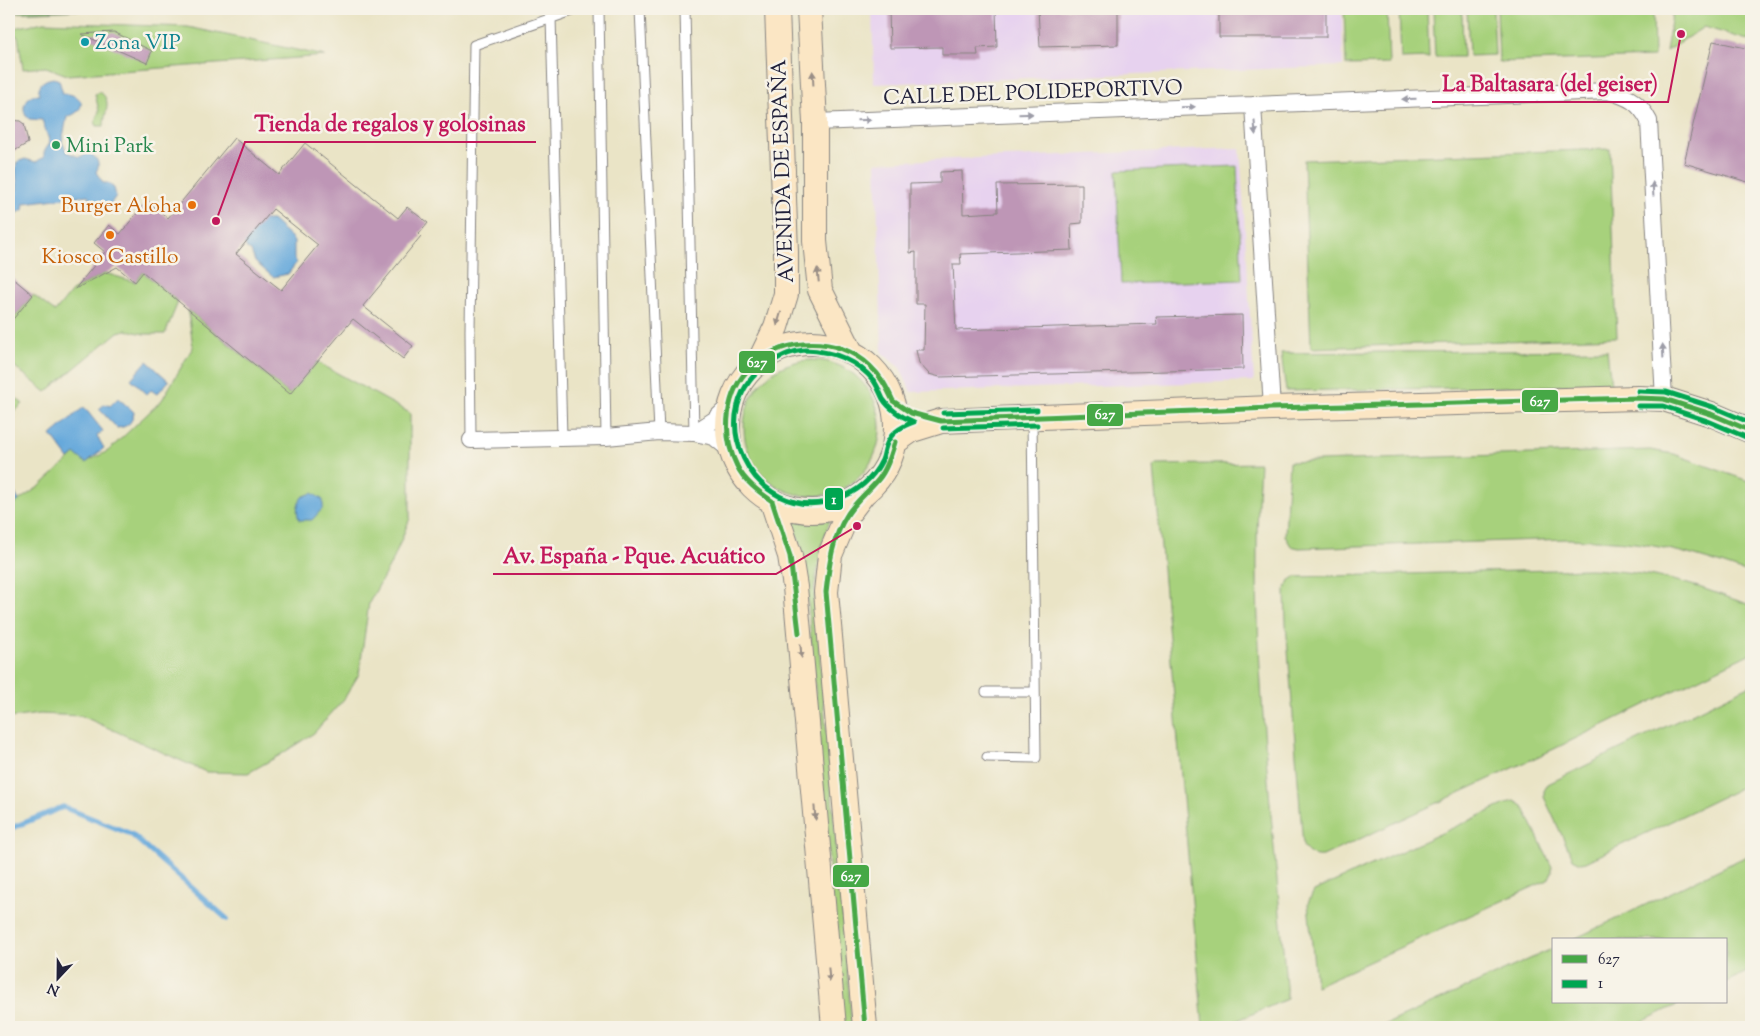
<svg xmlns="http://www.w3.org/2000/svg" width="1760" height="1036" viewBox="0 0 1760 1036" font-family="'Sorts Mill Goudy',serif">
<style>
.built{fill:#e7d2ef}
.green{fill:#a7d17c;stroke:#647a5c}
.forest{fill:#85b36c;stroke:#546a54}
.water{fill:#66a9db;stroke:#44668b}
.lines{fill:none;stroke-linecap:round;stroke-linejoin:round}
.stream{stroke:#66a9db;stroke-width:5.5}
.building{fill:#be96b6;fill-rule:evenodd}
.lane-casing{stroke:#868380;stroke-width:11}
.street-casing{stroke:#868380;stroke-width:18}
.secondary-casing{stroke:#868380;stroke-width:26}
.lane{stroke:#fff;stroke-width:9}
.street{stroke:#fff;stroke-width:16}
.secondary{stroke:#fbe6c4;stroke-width:24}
.bus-1-casing{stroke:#f7f3e8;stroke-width:9}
.bus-2-casing{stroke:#f7f3e8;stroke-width:9}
.bus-1{stroke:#46a846;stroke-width:5}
.bus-2{stroke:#00a651;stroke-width:5}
.oneway{fill:#998e86}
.oneway2{fill:#9c9ca7}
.culture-dot{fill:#0f9aa8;stroke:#f7f3e8;stroke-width:2}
.leisure-dot{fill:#2e9e5b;stroke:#f7f3e8;stroke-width:2}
.food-dot{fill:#e8710a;stroke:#f7f3e8;stroke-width:2}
.labels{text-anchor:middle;stroke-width:5;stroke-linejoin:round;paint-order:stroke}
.culture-label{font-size:21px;fill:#0d838f;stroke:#f7f3e8;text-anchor:start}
.street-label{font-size:21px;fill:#22223b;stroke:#f7f3e8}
.leisure-label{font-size:21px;fill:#27864d;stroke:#f7f3e8;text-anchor:start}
.food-label{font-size:21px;fill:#c56008;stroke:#f7f3e8;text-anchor:end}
.leader{fill:none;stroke:#c2185b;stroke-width:2}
.callout-dot{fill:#c2185b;stroke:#f7f3e8;stroke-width:2}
.callout-label{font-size:22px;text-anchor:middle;font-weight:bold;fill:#c2185b;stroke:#f7f3e8;stroke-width:5;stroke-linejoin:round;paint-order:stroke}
.line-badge{stroke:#f7f3e8;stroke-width:2}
.badge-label{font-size:14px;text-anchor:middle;font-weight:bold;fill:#fff}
</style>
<rect width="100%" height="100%" fill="#f7f3e8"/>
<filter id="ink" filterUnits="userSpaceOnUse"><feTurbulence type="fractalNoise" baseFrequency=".02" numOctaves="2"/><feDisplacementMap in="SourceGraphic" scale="10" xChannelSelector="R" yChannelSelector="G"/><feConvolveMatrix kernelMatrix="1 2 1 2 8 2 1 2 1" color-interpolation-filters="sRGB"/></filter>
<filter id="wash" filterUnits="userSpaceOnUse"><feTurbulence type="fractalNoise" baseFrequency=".0096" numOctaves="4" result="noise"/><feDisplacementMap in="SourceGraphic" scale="20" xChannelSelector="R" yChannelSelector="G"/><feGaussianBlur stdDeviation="1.12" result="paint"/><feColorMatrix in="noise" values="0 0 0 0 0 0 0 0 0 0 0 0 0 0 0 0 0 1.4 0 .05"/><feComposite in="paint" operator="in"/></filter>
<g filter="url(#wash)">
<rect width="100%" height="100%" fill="#eae4c6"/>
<path class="built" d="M872,9H1342L1343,66L874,84Z
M1240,148L1254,381L911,392L900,368L882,353L876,162Z"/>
<path class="green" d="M1344,9H1387L1389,64L1346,65Z
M1399,9H1427L1429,58L1401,59Z
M1433,9H1462L1463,57H1435Z
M1467,9H1493L1495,55L1469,56Z
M1497,9H1653L1654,57L1499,62Z
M1673,9H1751V41L1704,27L1666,51Z
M44,22L188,27L325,56L67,75L46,67L23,69L18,36L9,35V29Z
M100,92C113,101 104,113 104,126H97L95,122L99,111L95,94Z
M1610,149L1617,337L1311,348L1304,160Z
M1237,166L1242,280L1121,284L1116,171Z
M143,272L178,302L165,334H144L126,330L118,332L46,392L9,362V324L33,295L55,312L72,291L105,273L135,282Z
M188,310L289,394L317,362L410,413V518L394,558L369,603L359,674L344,699L314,733L280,755L248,773L206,772L82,716L40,714L9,718V507L40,486L75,454L86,462L108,451L162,400L193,347Z
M1607,350L1611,385L1286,391L1281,353Z
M744 428a68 68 0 1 1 136 0a68 68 0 1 1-136 0Z
M9,392L23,404L9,416Z
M1650,450L1674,454L1751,482V574C1713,561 1675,548 1635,543C1613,540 1590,540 1568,539L1299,548L1291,546L1285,536L1289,462Z
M1260,463C1248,643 1274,820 1287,999L1222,1027H1203L1154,467L1156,465Z
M790,518L810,521L830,520L822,544L814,589L852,1027H842L807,589L801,545Z
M1590,569C1621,571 1651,574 1681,582C1705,588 1728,598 1751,605V653L1552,750L1323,856C1314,857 1308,854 1303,846L1286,624L1285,590L1289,581L1295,577Z
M1751,685V783L1586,862L1581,863L1573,859L1544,797V791L1548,784Z
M1515,801L1523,806L1552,867V872L1548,880L1316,986L1308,903L1314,891L1510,802Z
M1751,854V970L1726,982V940H1572Z
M1554,948V1002H1683L1631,1027H1380Z"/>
<path class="forest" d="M9,9H110L9,13Z"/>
<path class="water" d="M54,78L59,80L63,94C73,93 89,100 77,112C75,114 70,116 67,117L62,142L67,152L79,157L90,153C97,158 101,164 96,172L103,183H108L114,188L116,196L109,206C98,207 94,204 88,195L24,203L23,210L17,213L9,208V196L17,190C18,180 14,171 17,162L25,159L36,162L44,157V152L50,143L42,120L29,119C21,111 23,102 32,95H39C37,84 44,79 54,78Z
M261,220H272L291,237L294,242V259L297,262L288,274L273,277L255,262L251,251L247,249L244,242Z
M147,361L169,381L157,394L151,390L147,394L131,379Z
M118,398L134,412C132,423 128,427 117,428L99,409L105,404L110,406Z
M84,407L103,431L97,436L104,448L86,463L75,454L69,459L51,435Z
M9,482L19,501L9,507Z
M312,493L323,500V508L312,520H299C296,510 297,506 302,497Z"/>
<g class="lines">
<path class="stream" d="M9,829L63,807L131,834L227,919"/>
</g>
<g id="blocks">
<path class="building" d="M889,9H996L997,47L977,48L978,55H942V47L890,48Z
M1038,9H1118V45L1040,47Z
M1219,9H1326V37H1219Z
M114,32L152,51L147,63L81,34Z
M1713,41L1751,49V183L1684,163Z
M9,120L20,121L24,124L28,143L9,154Z
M234,138L279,175L305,143L398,218L407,207L428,223L419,234L421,236L363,306L413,346L403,359L353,319L290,394L143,272L135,282L117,267L75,289L105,252L94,243L109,225L120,234L147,201L168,218ZM273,209L318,245L281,290L236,254Z
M962,171L963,214L998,212L997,185L1082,184V223L1071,224L1072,250L960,254L961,264H953L956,330L1157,324L1156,317L1242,315L1243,369L940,377L929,374L919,363L916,350H924L925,304H916V252L910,253V184L940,183V172Z
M9,275L33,295L9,324Z"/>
</g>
</g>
<g filter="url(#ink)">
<use href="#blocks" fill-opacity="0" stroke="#868380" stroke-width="1"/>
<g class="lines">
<g class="lane-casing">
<path id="lane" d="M599,9L606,437
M640,9L659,432
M685,9L694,433
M551,17L562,437
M471,440L470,331L474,45L578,9
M986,692H1035
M987,757L1036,758L1032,417"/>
</g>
<g class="street-casing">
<path id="street" d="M815,122L1253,105
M1272,408L1253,105L1608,91C1629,97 1639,102 1649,121L1664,399
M694,433L714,420L729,406
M471,440L606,437L659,432L694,433L714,437L730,450"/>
</g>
<g class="secondary-casing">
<path id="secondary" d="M809,9L815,122V241L820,290L851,352
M728 427a84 84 0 1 1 168 0a84 84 0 1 1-168 0Z
M761,358L776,327L786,294V252L777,9
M895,442L912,430L941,421L1272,408L1638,398L1664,399L1711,414L1751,431
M863,494L847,515L830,555L826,592L865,1027
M772,501L790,556L795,587L834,1027"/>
</g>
<use href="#lane" class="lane"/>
<use href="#street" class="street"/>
<use href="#secondary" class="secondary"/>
<g class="bus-1-casing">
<path id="bus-1" d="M893,401L911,413L941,421L1272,408L1638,398L1664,399L1711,414L1751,431
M772,501L790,556L799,633
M772,501C759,492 744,481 737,466C721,435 725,391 751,367C784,336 837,336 870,366C881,376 887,388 893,401
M865,1027L826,592C829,566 832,538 847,515C855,502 868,492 878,480C887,469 891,455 895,442"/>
</g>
<g class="bus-2-casing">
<path id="bus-2" d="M805,350C832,351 857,360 874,381C878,387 880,393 883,399C890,410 902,417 914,422C902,426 890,433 886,446C884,451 884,456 882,460C873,479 856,493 837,499C752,529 694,406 773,361C784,355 792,351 805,350Z
M1638,391L1666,392L1713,407L1751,423
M1638,406H1663L1708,421L1748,438
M943,413L1037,410
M943,428L1037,425"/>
</g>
<use href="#bus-1" class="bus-1"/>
<use href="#bus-2" class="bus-2"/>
</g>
<defs><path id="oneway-solid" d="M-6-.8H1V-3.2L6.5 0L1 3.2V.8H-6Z" transform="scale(1.25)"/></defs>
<g class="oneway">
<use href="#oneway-solid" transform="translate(813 78) rotate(-93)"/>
<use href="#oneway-solid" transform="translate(818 275) rotate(-96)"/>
<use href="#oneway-solid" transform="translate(779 319) rotate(106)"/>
<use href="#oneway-solid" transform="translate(801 651) rotate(85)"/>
<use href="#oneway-solid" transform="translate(815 813) rotate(85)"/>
<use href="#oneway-solid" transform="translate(829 975) rotate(85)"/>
</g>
<g class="oneway2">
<use href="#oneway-solid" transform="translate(1409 99) rotate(178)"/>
<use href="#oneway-solid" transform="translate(1188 107) rotate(-2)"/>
<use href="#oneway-solid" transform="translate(1026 114) rotate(-2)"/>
<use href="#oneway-solid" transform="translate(864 120) rotate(-2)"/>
<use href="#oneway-solid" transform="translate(1255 128) rotate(86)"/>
<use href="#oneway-solid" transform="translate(1653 189) rotate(-93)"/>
<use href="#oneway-solid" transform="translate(1663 351) rotate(-93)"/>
</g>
</g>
<circle class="culture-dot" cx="85" cy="42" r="5"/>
<circle class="leisure-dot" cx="56" cy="145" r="5"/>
<g class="food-dot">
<circle cx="192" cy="205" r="5"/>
<circle cx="110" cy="235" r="5"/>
</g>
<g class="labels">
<g class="culture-label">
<text x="95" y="49">Zona VIP</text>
</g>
<g class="street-label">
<text transform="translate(1033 92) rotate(-2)" y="7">CALLE DEL POLIDEPORTIVO</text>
<text transform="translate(782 171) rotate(-92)" y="7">AVENIDA DE ESPAÑA</text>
</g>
<g class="leisure-label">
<text x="66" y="152">Mini Park</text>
</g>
<g class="food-label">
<text x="182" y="212">Burger Aloha</text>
<text x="110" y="263" text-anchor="middle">Kiosco Castillo</text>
</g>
</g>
<path class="leader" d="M1681 34L1668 102H1432M216 221L245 142H536M857 526L776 574H493"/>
<g class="callout-dot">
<circle cx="1681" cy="34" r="5"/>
<circle cx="216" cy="221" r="5"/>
<circle cx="857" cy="526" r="5"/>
</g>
<g class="callout-label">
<text x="1550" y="91">La Baltasara (del geiser)</text>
<text x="390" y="131">Tienda de regalos y golosinas</text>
<text x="634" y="563">Av. España - Pque. Acuático</text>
</g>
<g class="line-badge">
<rect x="738" y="350" width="38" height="24" rx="5" fill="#46a846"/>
<rect x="1521" y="389" width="38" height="24" rx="5" fill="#46a846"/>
<rect x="1086" y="403" width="38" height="24" rx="5" fill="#46a846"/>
<rect x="824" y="487" width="20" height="24" rx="5" fill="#00a651"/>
<rect x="832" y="864" width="38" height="24" rx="5" fill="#46a846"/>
</g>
<g class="badge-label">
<text x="757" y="367">627</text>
<text x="1540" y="406">627</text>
<text x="1105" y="419">627</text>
<text x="834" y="504">1</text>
<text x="851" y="881">627</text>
</g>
<rect width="1760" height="1036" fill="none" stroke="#f7f3e8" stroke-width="30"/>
<rect x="1552" y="938" width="175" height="65" fill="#f7f3e8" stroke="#a29fa3"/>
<rect x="1562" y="955" width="25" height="8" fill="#46a846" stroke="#a29fa3"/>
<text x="1598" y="964" font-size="15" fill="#22223b">627</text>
<rect x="1562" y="980" width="25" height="8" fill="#00a651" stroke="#a29fa3"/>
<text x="1598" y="988" font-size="15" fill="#22223b">1</text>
<g transform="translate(58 978) rotate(202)" stroke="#f7f3e8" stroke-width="4" paint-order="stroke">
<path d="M0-4L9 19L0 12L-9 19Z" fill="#22223b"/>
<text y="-8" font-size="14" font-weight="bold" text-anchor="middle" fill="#22223b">N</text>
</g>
</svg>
